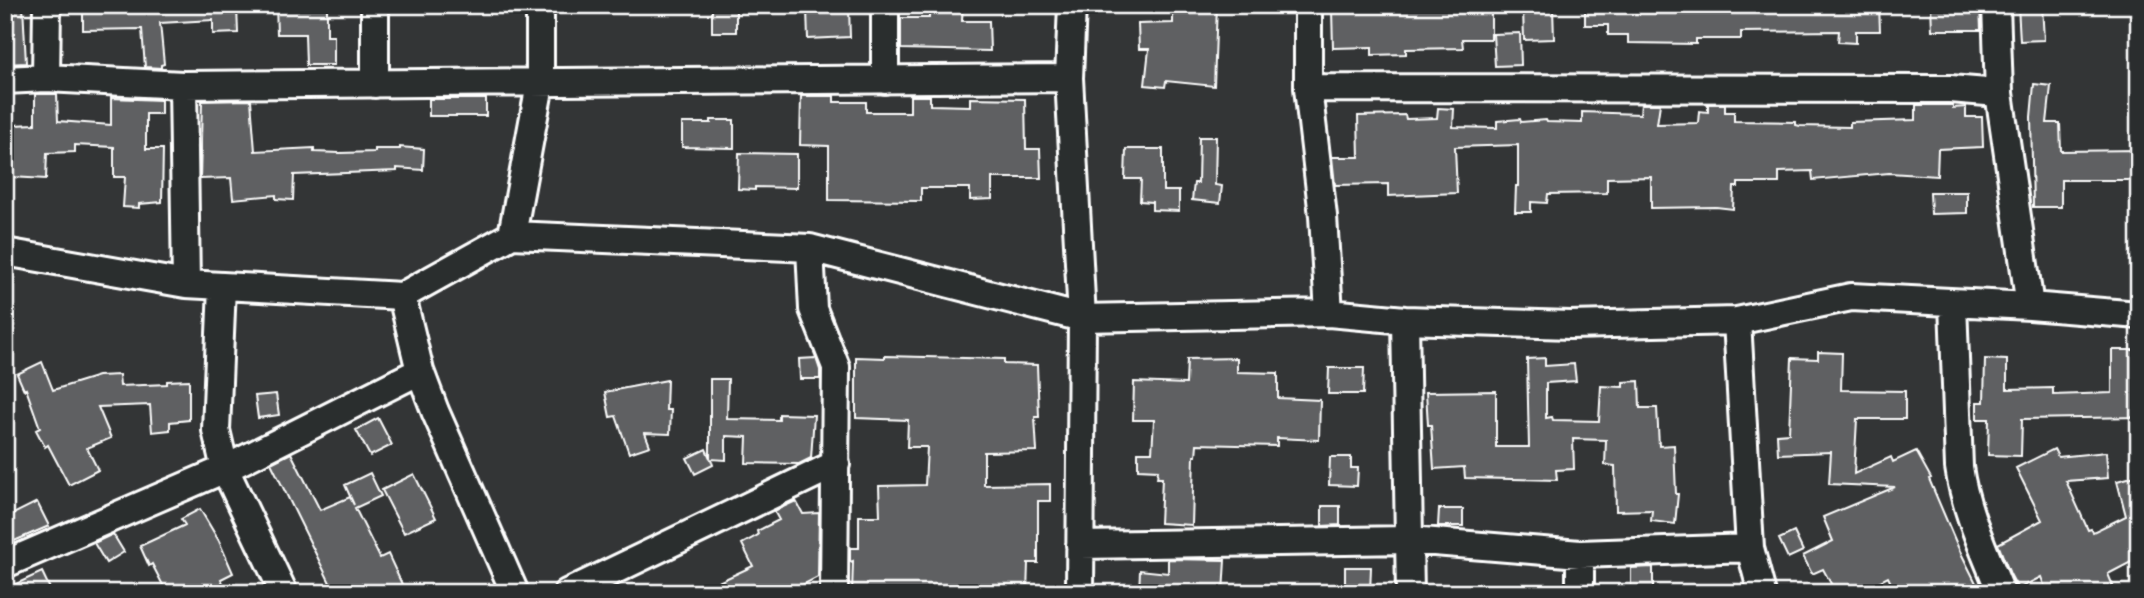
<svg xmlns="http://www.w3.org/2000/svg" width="2144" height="598" viewBox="0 0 2144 598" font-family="'Architects Daughter',sans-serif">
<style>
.building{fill:#5f6162;stroke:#fff;stroke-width:2}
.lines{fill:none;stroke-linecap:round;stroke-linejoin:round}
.minor-casing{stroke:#fff;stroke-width:32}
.minor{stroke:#2a2d2e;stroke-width:26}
</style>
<rect width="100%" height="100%" fill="#333536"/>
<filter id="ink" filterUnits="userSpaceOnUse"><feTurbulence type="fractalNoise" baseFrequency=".0143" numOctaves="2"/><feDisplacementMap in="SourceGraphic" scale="14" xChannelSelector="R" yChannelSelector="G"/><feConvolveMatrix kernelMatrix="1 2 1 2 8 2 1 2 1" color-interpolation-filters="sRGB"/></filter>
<g filter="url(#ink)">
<path class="building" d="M83,5H232L237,7L238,33L213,34V20L160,23L164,64L161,65V68L145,67L142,29L83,30Z
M276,5H327V36H334V65H306L305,34H277Z
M712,5L736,6V32H712Z
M929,5H963L962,21H989L990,51L901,49V18H929Z
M1173,5H1217L1214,86L1166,81L1165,87L1145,85L1149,49H1139L1138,24L1173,23Z
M1374,5L1491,8V39H1462L1463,48L1406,49V54L1372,55V47L1333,48L1332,10L1374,9Z
M1665,5L1793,8L1879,5L1880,31H1856V43L1838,42L1839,31L1741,32V39H1696V44L1628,43V35H1608V25H1585V8H1664Z
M1931,5H1980L1981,30H1932Z
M2018,5H2042L2044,40L2020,41Z
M23,6L26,63L5,64V7Z
M849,8L850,37L808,39L807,9Z
M1553,8L1554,39L1524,40L1523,9Z
M1520,33L1521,65L1495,66L1493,34Z
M2034,84L2051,86L2047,123H2060L2061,151L2139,150V180H2061V207H2033L2031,117Z
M35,94H57L58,121L111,125V98L161,100V114H146V149H163L162,202L139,204V208L123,207L125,177H114V147L75,145V152L47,153L46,179L11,177V145H5V129H14V125L35,124Z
M801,96H834V102H866V112H910V96H930V105L970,106V98L1025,99L1026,149H1040L1041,178H992V199L970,200V188H921V201L829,200V146L800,145Z
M429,99H486V116H429Z
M251,100L255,151L314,148V152L340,153L375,152V149H400V147L424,149L423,170L397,168V171L294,175L293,200L276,199V195L233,199L231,178L200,179L202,101Z
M1641,104H1660L1657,124L1698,123L1699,111L1708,112V104H1725V112H1734V121L1796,122V125L1800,126L1850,127V122L1916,120V105H1953V108L1966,107V117H1982L1983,147L1938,149L1937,176L1889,173L1813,180L1812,171L1779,172V183H1738V187H1734L1733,209L1716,207L1651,208V177L1607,178V193L1548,194L1547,203L1531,202V212H1515L1516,186H1518V145L1455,147L1457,193L1388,196V184L1335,185L1332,157H1359L1358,116L1405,115L1406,119L1437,118L1438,108L1454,109L1453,127L1497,128V121L1520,119L1521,122L1546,120L1547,122L1582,123V112L1640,114Z
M711,120H734V148L682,147V123H711Z
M1199,137H1216L1215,185L1222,186L1220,203L1192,200L1194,183H1198Z
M1126,149H1163V191H1179V211L1152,210V202L1140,201L1141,179H1125Z
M739,153L797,154V188L755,187V190L738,189Z
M1930,192H1967V213L1931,214Z
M2112,350H2139V417L2022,419L2021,456L1988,455L1989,419H1977V402H1984L1985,359L2007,360V389L2053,388V395L2112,393Z
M1818,352L1842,353L1841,390L1905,391V419H1857L1854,474L1891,457L1893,462L1916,451L1931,478L1929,479L1958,547L1981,593H1896L1888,577L1857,593H1836L1823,569L1812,574L1803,556L1833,541L1823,517L1895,487L1829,484L1831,452L1778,454L1777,434L1789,433L1792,358L1818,359Z
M885,356L1004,359V364L1037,365L1039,417H1035L1037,451L984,452V485L1050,484V501H1038V563H1028L1027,593L958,591V593H852L853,561L850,562V548H859V516H880L879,486L925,485L927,447H907L908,420L856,418V357L885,358Z
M816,358L820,370V379H800L799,359Z
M1237,358V372L1278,373V398L1320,400L1319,440L1277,438V446L1197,444L1196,456H1194L1192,525L1160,523L1162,478H1157L1158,470L1138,469V452H1152L1154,420H1133L1134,382L1186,384L1187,359Z
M1545,358V366L1574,364L1576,381L1546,383V418L1552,417L1553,420L1599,421L1601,386L1623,387V382L1639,381L1640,408H1657L1659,446L1674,445L1676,494H1678L1675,524L1651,521L1652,510L1616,511L1615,466L1605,465L1606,440L1573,439L1574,469L1556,470L1557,480L1465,478L1464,467L1434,469L1431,425H1428L1426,392L1496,391V447H1529L1527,359Z
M42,362L53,390L98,376L119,375L120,386L167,384V381L189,380V420L170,422V430L152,432L150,405L98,407L111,438L87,448L98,470L69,485L48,445L45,447L36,430L40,428L26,389L24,390L17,374Z
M1329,368H1364L1363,394H1328Z
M710,379H728L727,419L779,420V414L814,415L811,458L799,464L746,463L747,437L726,436V460L711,459L713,465L695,474L687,458L706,449L710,458Z
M667,380L666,410H671L670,434L645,433L650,446L629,453L616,416L610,417L605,392Z
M276,394L279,415L258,418L255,396Z
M378,418L392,445L370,456L356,430Z
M2054,449L2058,457L2106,452L2108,478L2066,481L2088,530L2091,529L2093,532L2126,516L2117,481L2139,475V558L2108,574L2116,593H2047L2041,577L2018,589L2010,574L1998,544L2042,520L2016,468Z
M291,453L320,510L350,497L354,505L345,485L370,473L381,496L355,508L380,558L388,554L406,593H335L271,463Z
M1330,457H1351V468H1358L1357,486L1329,485Z
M414,474L436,518L404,533L382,490Z
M796,501L803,514L819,513L818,577L787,593H695L753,566L742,544L758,535L757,531L779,520L774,511Z
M37,502L49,526L5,545V518Z
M1322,506H1340V525L1322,526Z
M200,509L219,541L233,573L221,579L228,593H167L152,564L149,566L140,546L185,525L181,519Z
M1439,509H1463V526H1438Z
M1794,532L1803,551L1788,558L1779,539Z
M113,534L124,552L106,563L94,543Z
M1168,559L1225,560L1223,593H1139L1140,570L1168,573Z
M1345,567H1371L1370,593H1345Z
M1653,567V593H1631V568Z
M42,572L52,593H5V589Z"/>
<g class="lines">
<g class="minor-casing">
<path id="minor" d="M1072,5L1069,78L1082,318L1080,593
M1308,5V88L1323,216L1329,313
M1996,5L1999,93L2030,306
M46,78L47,5
M5,80L46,78L183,85L1069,78
M885,80V5
M375,84V5
M183,85L186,284
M1308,88L1950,89L1999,93
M512,235L540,84V5
M810,248L813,309L836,367L834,593
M5,252L186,284L402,296L512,235L810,248L1082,318L1329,313L1405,320L1570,325L1737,321L1851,297L2030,306L2139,315
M222,286L216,430L225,469L284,593
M402,296L420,371L435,411L515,593
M1953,303L1959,467C1965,511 1985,552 2001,593
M1405,320L1410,593
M1737,321L1750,548L1762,593
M1080,545L1410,540L1580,554L1750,548
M1580,554V593
M5,564L225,469L420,371
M567,593L836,464"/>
</g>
<use href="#minor" class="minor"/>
</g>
</g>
<rect width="2144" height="598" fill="none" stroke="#2a2d2e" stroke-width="28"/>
<rect x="14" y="14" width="2116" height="570" fill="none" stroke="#fff" stroke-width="2.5" filter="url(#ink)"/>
</svg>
